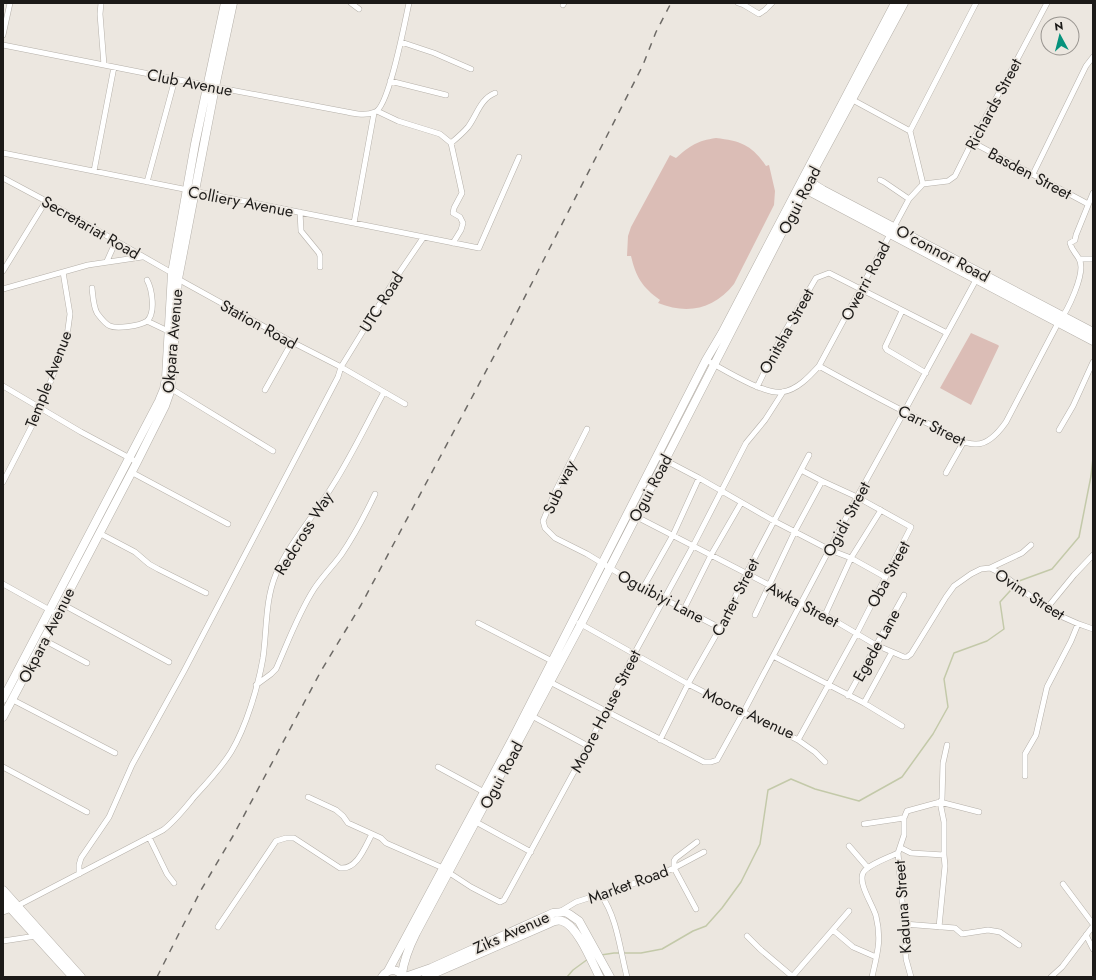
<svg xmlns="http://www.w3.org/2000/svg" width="1096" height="980" viewBox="0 0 1096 980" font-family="Jost,sans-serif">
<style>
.green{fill:#dbbdb6}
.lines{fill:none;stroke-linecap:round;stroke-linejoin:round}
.stream{stroke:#c3c9a9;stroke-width:1.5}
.street-casing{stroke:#b5b0a9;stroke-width:6}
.secondary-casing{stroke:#b5b0a9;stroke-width:8}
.primary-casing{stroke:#b5b0a9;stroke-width:9}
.street{stroke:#fff;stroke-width:5}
.secondary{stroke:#fff;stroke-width:7}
.primary{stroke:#fff;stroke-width:8}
.rail{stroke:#6d6a66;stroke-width:1.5;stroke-dasharray:7 7;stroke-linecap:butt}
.labels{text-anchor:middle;stroke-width:3.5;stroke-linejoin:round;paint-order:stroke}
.street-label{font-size:16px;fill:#1c1a18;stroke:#ece7e0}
</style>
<rect width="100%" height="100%" fill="#ece7e0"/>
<path class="green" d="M716,138C741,141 752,145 766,166L769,165L775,191L774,205L734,284C714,309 688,315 658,303L660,300C642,287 636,277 631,256H627L628,236L631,227L670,155L676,158C691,145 697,141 716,138Z
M971,333L998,345L999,346L971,405L940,388Z"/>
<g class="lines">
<path class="stream" d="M601,955L614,953H641L662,949L693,931L706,926L722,908L741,882L760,844L768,790L791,779L815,789L859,801L902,777L933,734L948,707L944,679L954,653L987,641L1004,629L1000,602L1019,581L1052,569L1079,537L1091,476L1093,458
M567,977L573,970L588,959"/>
<g class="street-casing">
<path id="street" d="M101,3L100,14L104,65
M351,3L359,9
M738,3L744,5L759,14L765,10L772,3
M563,5L564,3
M3,35L10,3
M401,42L434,53L471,69
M3,45L215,87L347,112C356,114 366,116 375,112C389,107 405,21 409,3
M390,81L446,95
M851,99L910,131
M377,111L398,121L440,134L451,143L462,193L454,208L453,213L460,217L463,223L461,230L453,243
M972,142L1088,204
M451,143C457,138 463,133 468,127C477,115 480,99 495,93
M3,153L479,248L519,157
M94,171L114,67
M1033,174L1086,66L1093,57
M3,178L46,201L172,273L178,279L292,342L341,367L405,404
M880,180L884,182L909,199
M147,182L175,79
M923,184L948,181L955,176L972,142L1011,71L1047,3
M923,184L910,131L976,3
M300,212L301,231L319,253L320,256V267
M354,223L374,113
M1080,259H1093
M107,261L116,241
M3,271L46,201
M92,288C93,296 93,305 97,313C100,317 105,324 110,326C117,329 140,326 147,321C156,313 152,289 147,280
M3,289L88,265L142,257
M902,311L885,347L887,350L926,373
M147,321L168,331
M706,360C723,369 764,395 782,392C797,390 809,377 819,366L909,199L923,184
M819,366C857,387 896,408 935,427C947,433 962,444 975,444C988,445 999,432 1006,422L1058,323C1067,312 1087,272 1079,259C1076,253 1072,251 1070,243L1075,240L1076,235L1093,193
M3,386L81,432L137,462
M757,387L781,338L816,278L829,273L947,333
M170,388L273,451
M265,390L292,342
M587,429L556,490L543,521L545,528L555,538L587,554L643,588L720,628
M1059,430L1073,406L1093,362
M657,456L699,478L774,521L830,550L851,558L885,577
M801,470L822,481
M131,472L228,524
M946,473L964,441
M3,482L41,408L67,336L70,314L63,272
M635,516L769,585L801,604L825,615L876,645L904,657H907L911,654L946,597L954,586L971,574L981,569L990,568L1022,553L1031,545
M99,533L135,552L149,564L158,569L206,593
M990,568C1009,576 1021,590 1038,602C1054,614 1074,623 1093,629
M3,584L57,614
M643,588L673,535L699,478
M62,604L169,662
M1047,608L1074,575L1093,555
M684,609L711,555L741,503
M825,615L851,558L881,510
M478,623L552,661
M579,623L688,684L798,740L857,633L911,527L857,497L822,481L795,531L755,615
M44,640L87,663
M773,656L864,703L902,726
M550,682L704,762H711L717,760L743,713L857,497L904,412L977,278
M256,685L271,674L276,669C288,642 298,614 314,589C322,577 332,567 341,555C354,536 365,515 375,494
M848,696L904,595
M13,700L115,753
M864,703L892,652
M532,716L588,746
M660,740L688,684L720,628L746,574L809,455
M798,740L815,752L825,762
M3,767L87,812
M438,767L484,792
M1025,776V754L1036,735L1047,687L1071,641L1078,624
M308,797L336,810L343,816L348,823L381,838L386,843L443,868
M476,822L531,852
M864,824L904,818
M149,837L167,874L174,883
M849,846L868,868
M901,848L911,853L944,855
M448,872L471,887L496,900L500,902L504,900L588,746L633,656L693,546L746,443L765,420L783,392
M79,874V865L81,858L109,817L132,765L184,671L338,377L341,367L395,279L423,238
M1063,884L1093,924
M601,895C617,917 620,950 627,977
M17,906L163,830C175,821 185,808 194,797C207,783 221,768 231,752C246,727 258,687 263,658C267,630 265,600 276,574C290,542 315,515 333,485C352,455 367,423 384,392
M696,909L674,868V861L676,858L697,842
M561,911L576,902L651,878L674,868L704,852
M904,924L955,928L962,934L988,930L1000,932L1019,945
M218,927L276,841L286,838H294L340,868C357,870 365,847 372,834
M939,927L945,866L944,855V822L940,802L979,812
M833,930L853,947L876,957
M1086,935L1093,949
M747,936L760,949L793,977
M3,941L36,936
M792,977L849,911
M872,977C877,954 882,941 876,916C873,905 858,884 863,873C867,865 890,857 898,853
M911,977L906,959L904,924L898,853L904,835V818L907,811L940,802L942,799L943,763L947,745
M1051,977L1062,967L1093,926"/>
</g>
<g class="secondary-casing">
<path id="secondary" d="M3,911L11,908"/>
</g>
<g class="primary-casing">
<path id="primary" d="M805,179L823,190L1093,332
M801,187L1093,341
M3,699L159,401L164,389L166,378L172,273L195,144L225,3
M3,717L137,462L165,406L171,389L178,279L215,87L233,3
M3,890L81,977
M3,900L73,977
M388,971L512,740L706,360L722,333L895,3
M402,974C404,959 409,947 416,933L581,624L814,170L904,3
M382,977C388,968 398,968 403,977
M405,977L431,968L553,913L565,912L569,914L579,921L610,977
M426,977L550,923C554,921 558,920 562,921C577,925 592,962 599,976"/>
</g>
<use href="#street" class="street"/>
<use href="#secondary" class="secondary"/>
<use href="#primary" class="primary"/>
<path class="rail" d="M157,977L201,890L233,836L321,671L361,605L509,328L643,65L656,32L671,3"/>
</g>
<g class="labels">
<g class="street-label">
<text transform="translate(190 82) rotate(11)" y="6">Club Avenue</text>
<text transform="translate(993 104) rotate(-62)" y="6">Richards Street</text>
<text transform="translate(1030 173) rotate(28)" y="6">Basden Street</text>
<text transform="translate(799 200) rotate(-63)" y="6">Ogui Road</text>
<text transform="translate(241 201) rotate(11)" y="6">Colliery Avenue</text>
<text transform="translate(91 227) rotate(30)" y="6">Secretariat Road</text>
<text transform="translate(943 253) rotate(28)" y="6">O'connor Road</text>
<text transform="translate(865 281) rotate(-62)" y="6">Owerri Road</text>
<text transform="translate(381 302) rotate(-58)" y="6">UTC Road</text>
<text transform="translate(259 324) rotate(29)" y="6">Station Road</text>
<text transform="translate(786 331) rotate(-61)" y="6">Onitsha Street</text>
<text transform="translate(172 341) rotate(-85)" y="6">Okpara Avenue</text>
<text transform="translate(48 379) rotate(-69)" y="6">Temple Avenue</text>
<text transform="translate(932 425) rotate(26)" y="6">Carr Street</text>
<text transform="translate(559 487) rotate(-65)" y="6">Sub way</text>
<text transform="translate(650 488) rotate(-62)" y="6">Ogui Road</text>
<text transform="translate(846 519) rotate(-62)" y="6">Ogidi Street</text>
<text transform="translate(303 533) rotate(-58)" y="6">Redcross Way</text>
<text transform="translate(888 574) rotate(-62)" y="6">Oba Street</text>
<text transform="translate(1030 594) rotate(33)" y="6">Ovim Street</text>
<text transform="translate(661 596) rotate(28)" y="6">Oguibiyi Lane</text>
<text transform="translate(735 597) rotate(-63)" y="6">Carter Street</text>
<text transform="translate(803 604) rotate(28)" y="6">Awka Street</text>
<text transform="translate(46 635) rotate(-63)" y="6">Okpara Avenue</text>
<text transform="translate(876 645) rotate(-61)" y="6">Egede Lane</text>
<text transform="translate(605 711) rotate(-63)" y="6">Moore House Street</text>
<text transform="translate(749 713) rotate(25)" y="6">Moore Avenue</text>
<text transform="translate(501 775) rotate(-62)" y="6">Ogui Road</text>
<text transform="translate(628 884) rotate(-20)" y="6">Market Road</text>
<text transform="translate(902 907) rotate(-94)" y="6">Kaduna Street</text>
<text transform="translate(511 932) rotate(-24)" y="6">Ziks Avenue</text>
</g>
</g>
<rect width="1096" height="980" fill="none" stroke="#1c1a18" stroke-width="8"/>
<g transform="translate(1060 36) rotate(353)"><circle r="19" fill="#ece7e0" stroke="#999590"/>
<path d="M0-3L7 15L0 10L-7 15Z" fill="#06927c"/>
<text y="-6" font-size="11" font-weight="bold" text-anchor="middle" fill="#1c1a18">N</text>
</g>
</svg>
